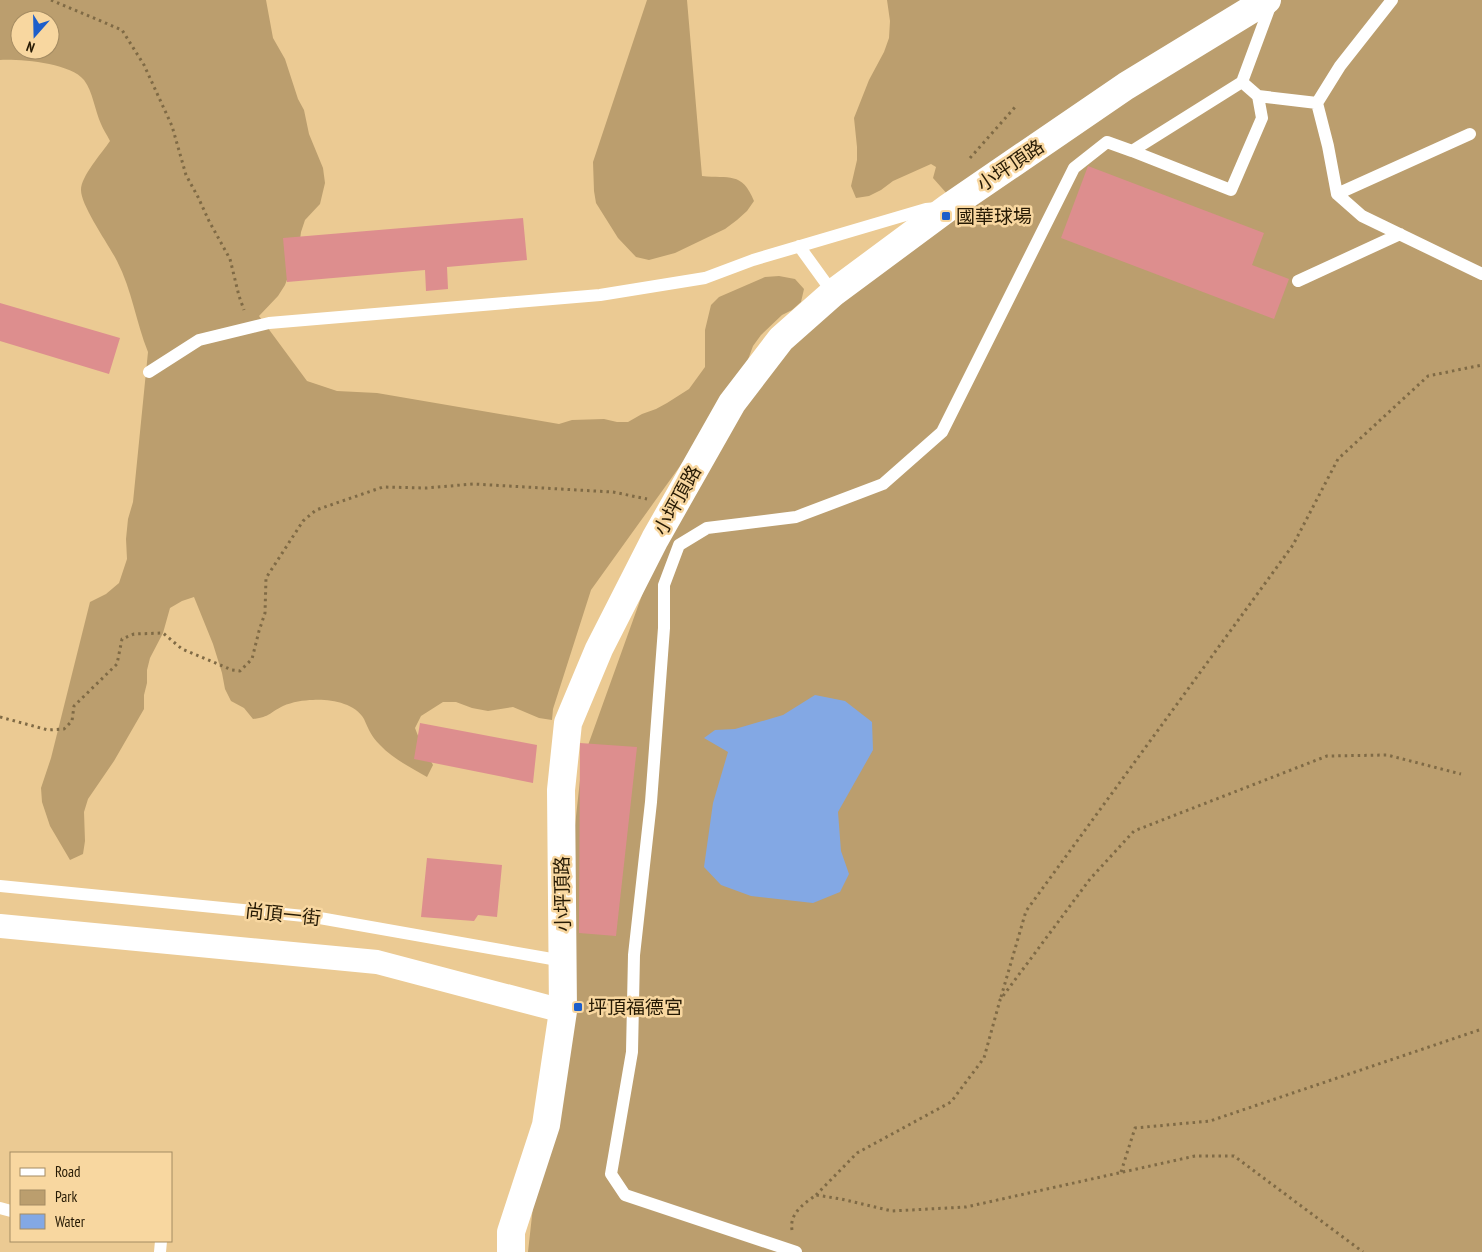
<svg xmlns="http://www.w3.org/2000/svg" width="1482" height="1252" viewBox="0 0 1482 1252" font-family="'PT Sans Narrow','Noto Sans TC',sans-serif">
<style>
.green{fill:#bb9e6e;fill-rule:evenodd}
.water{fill:#83a8e4}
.building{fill:#dd8e8e}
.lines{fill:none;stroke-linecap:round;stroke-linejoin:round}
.path{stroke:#7f6a45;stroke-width:3;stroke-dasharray:2.5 4;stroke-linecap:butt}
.service{stroke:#fff;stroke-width:12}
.minor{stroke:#fff;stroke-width:24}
.tertiary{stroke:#fff;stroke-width:28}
.poi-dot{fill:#1d5eca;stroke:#f8d7a0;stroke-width:2}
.labels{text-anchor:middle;stroke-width:5;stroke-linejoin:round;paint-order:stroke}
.street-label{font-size:19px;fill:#261a04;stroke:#f8d7a0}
.poi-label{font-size:19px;fill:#261a04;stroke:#f8d7a0;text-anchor:start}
</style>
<rect width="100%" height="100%" fill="#ebca93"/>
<path class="green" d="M0,0H266L273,38L285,59L298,99L304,110L309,134L323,168L325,183L320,204L305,220L301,232L299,248L285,285L278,296L259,316L307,381L337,391L377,393L559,424L572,420L604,419L617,422H628L642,414L656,409L667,403L689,389L705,367V330L711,305L719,297L765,277L779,276L795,279L804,289L801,302L792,310L782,315L761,335L753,346L739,384L591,590L553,709L552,720L539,718L513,707L488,711L472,708L456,702H443L421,716L415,728L420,741L433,765L427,777C410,767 393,759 380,745C371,736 369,730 364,719C355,703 330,699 313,700C304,700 292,702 283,706C269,713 270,717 253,719L244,708L231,701L225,689L222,673L213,644L194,597L182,601L170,608L163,633L150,658L147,670V683L144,695V709L114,761L88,799L84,812L85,841L83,854L70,860L50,826L42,802L41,788L51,758L90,602L106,594L119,583L127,559L126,539L128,519L133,502L148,352C136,322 132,290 117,261C109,245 81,206 81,190C81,176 102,153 110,141C107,135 103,129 101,124C95,111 93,92 84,80C70,63 21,59 0,60ZM20,20H50V50H20Z
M647,0H687L702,176C729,179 742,171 754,201L747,211L737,220L725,229L675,253L649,260L636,257L618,238L596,203L594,191L593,162Z
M887,0H1482V1252H528L582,762L660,545L774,349L964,213L933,178L936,167L931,164L893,181L881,190L869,196L856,198L851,186L857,160V147L854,118L869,80L884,52L889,38L890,21Z"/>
<path class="water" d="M815,695L845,701L872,722L873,750L838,812L841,851L849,874L840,892L813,903L751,896L721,885L704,867L713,803L728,752L704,738L715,730L735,729L783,715Z"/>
<path class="building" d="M1088,166L1264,233L1252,265L1289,279L1274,319L1061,238Z
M523,218L527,260L447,267L448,289L426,291L425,270L287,282L283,238Z
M0,303L120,338L109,374L0,341Z
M420,723L537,745L533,783L414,759Z
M580,743L637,747L616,936L579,933Z
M427,858L502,865L497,917L478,915L474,921L421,917Z"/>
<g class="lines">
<path class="path" d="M51,0L122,30L144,65L172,126L186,175L198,197L209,221L230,259L239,296L244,310
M970,158L1016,106
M0,717L48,730L64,729L72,721L74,706L117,664L122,639L134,634L163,633L182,649L232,670L240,671L252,659L259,631L265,613L266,578L303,521L316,510L383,487L426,488L473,484L613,492L647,499
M1001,997L1026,911L1293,545L1338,459L1428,376L1482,365
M1121,1172L1135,1128L1210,1121L1482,1029
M816,1195L857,1153L951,1102L984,1058L1000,1000L1090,879L1134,831L1327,756L1387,755L1461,774
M792,1230C789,1213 805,1203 816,1195L841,1199L892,1211L966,1207L1195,1156H1234L1363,1252"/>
<path class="service" d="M1392,0L1340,66L1317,103L1328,146L1337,194L1362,216L1482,274
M1242,82L1258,96L1317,103
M1132,151L1231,190L1262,118L1258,96
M1337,194L1470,134
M799,246L833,293
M1298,281L1400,234
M149,372L199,340L269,323L600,295L705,278L753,260L926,209L937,208
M0,886L314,917L563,961
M0,1208L11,1211
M160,1252L161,1241
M796,1252L625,1195L611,1174L632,1052L634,955L651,802L664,628V585L679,545L707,528L796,517L883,484L942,432L1074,168L1107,142L1132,151L1242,82L1272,1"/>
<path class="minor" d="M0,926L377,962L563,1011"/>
<path class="tertiary" d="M511,1252V1232L546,1125L563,1011L561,790L568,723L599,649L655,539L732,403L781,339L833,293L949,207L1126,86L1267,0"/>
</g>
<g class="poi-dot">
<rect x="941" y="211" width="10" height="10" rx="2.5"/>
<rect x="573" y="1002" width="10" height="10" rx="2.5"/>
</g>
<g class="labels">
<g class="street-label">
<text transform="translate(1010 165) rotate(-34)" y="7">小坪頂路</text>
<text transform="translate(677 500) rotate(-61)" y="7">小坪頂路</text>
<text transform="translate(562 894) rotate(-91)" y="7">小坪頂路</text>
<text transform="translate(283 914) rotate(6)" y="7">尚頂一街</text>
</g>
<g class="poi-label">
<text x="956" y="223">國華球場</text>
<text x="588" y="1014">坪頂福德宮</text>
</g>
</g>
<rect x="10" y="1152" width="162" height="90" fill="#f8d7a0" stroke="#a48b62"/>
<rect x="20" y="1168" width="25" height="8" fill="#ffffff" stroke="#a48b62"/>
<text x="55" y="1177" font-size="15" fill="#261a04">Road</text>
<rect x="20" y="1190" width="25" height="15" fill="#bb9e6e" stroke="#a48b62"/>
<text x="55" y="1202" font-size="15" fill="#261a04">Park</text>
<rect x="20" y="1214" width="25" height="15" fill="#83a8e4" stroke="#a48b62"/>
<text x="55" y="1227" font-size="15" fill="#261a04">Water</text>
<g transform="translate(35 35) rotate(200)"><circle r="24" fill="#f8d7a0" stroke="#a48b62"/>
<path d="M0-4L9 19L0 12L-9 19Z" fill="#1d5eca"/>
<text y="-8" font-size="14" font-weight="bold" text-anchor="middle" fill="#261a04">N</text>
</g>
</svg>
